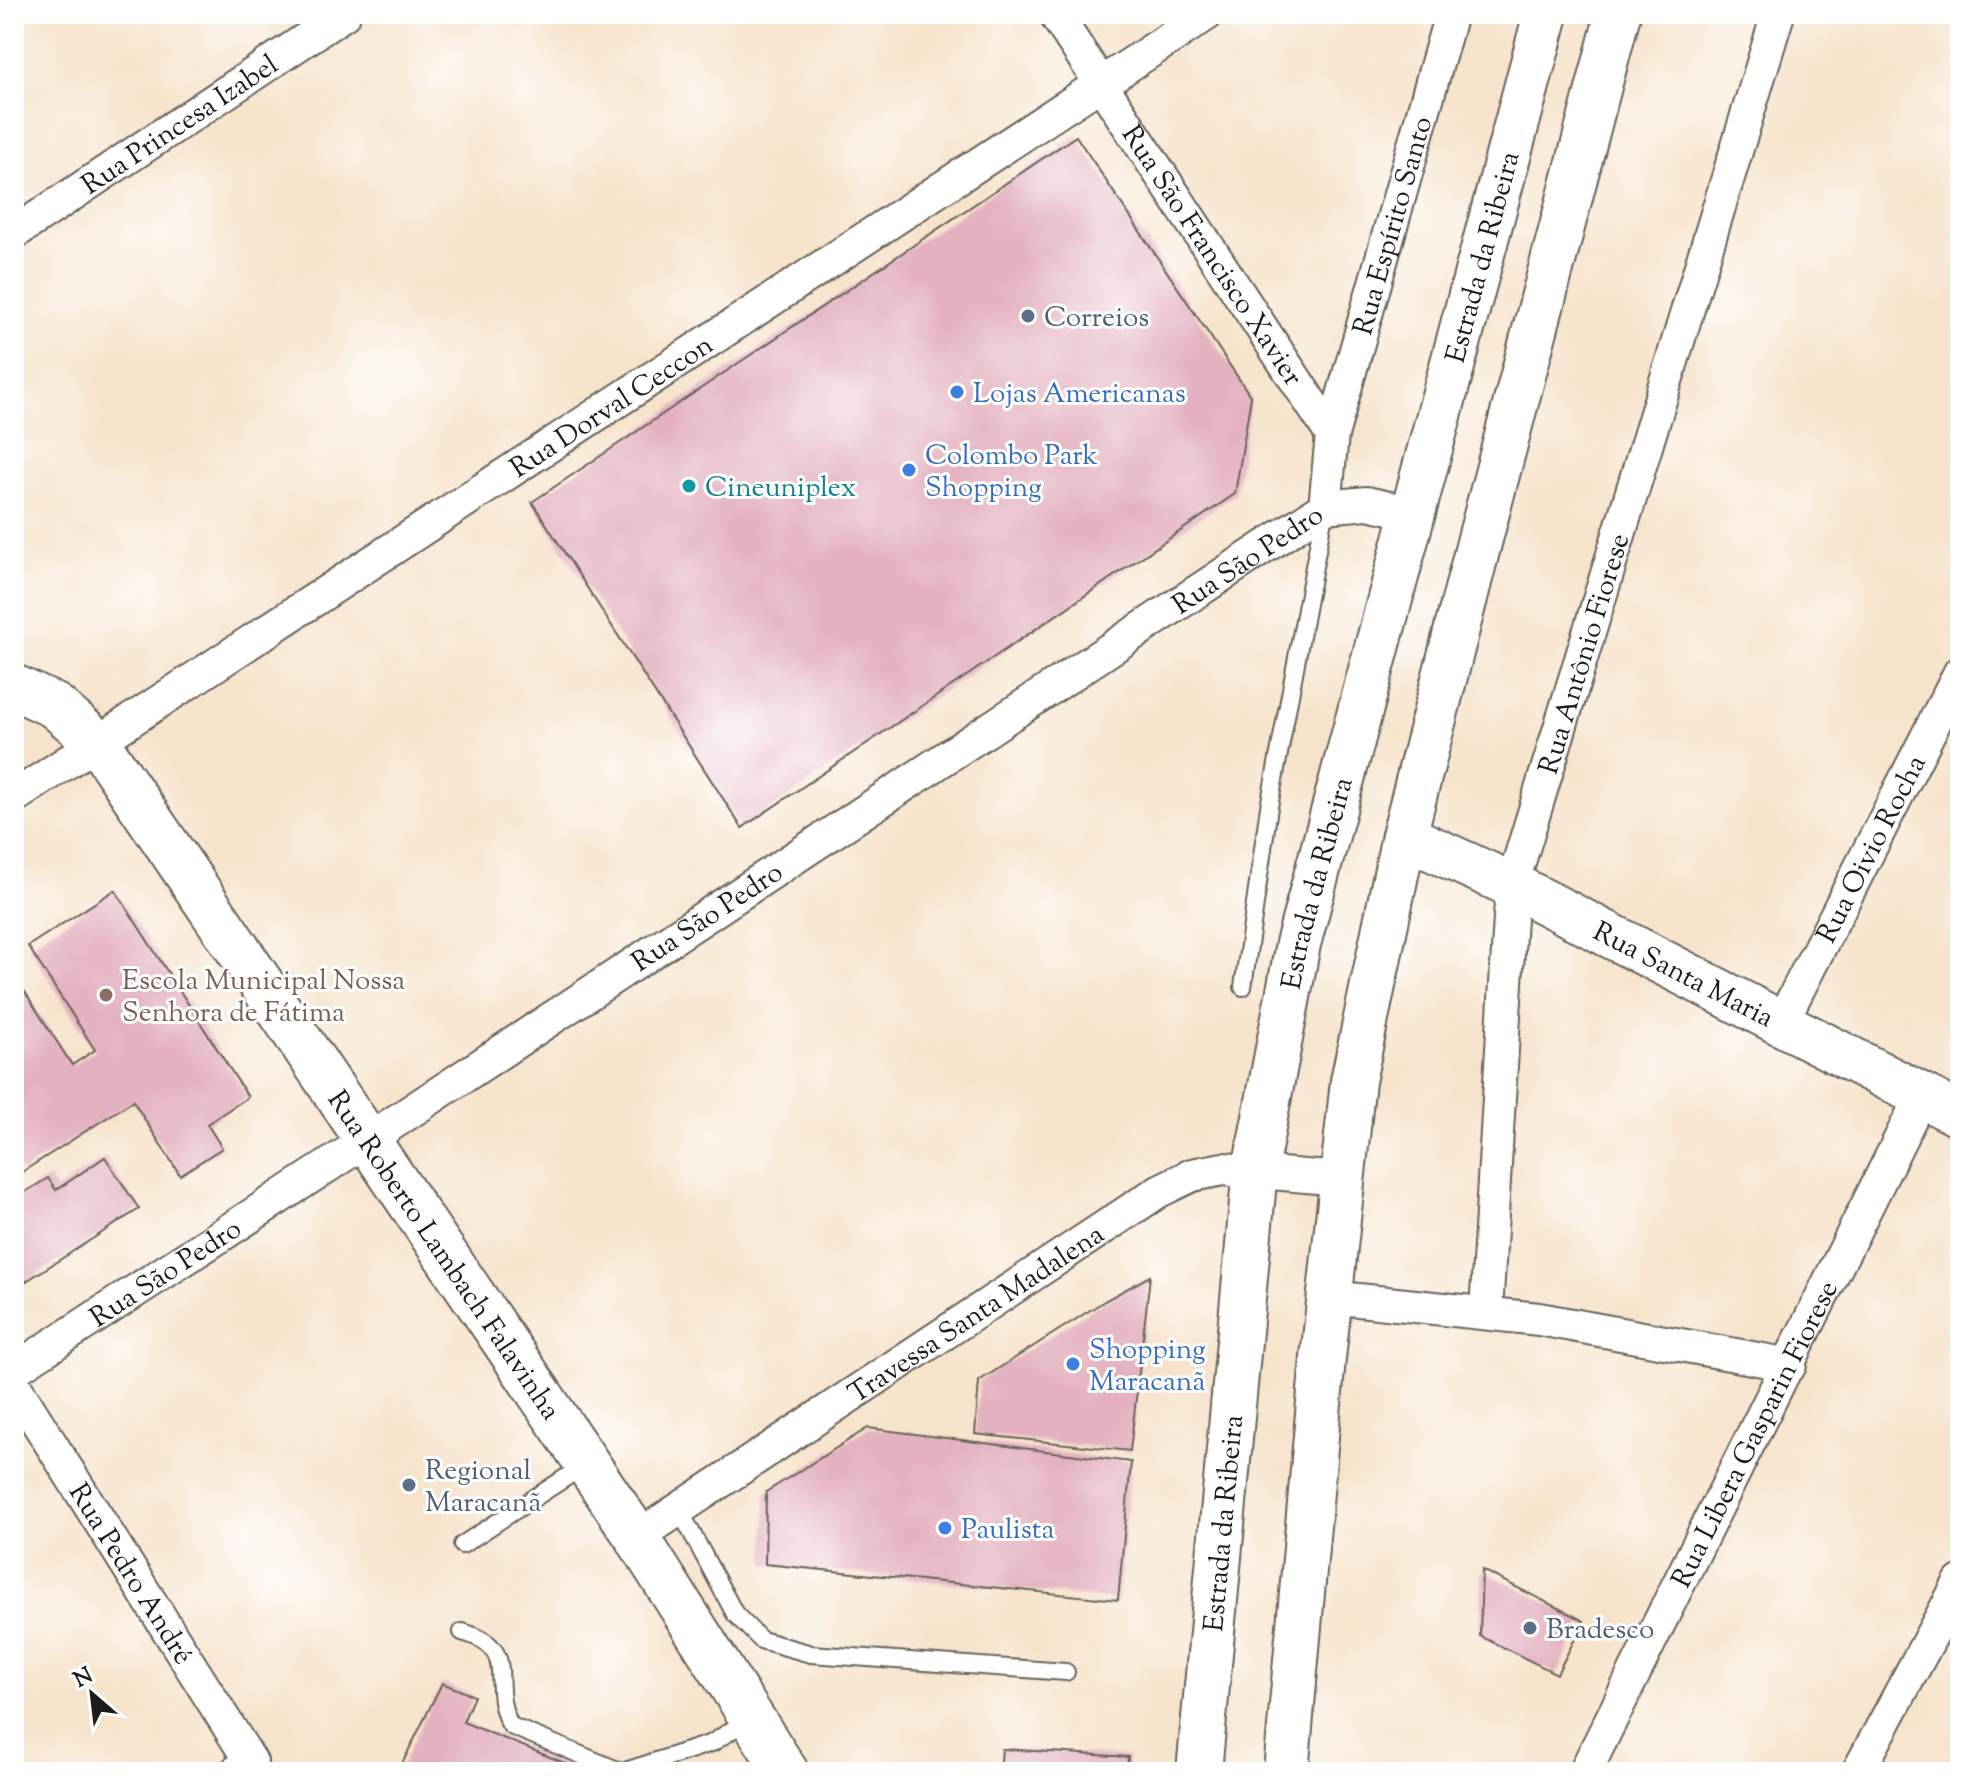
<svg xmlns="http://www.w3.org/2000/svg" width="1974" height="1786" viewBox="0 0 1974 1786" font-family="'Sorts Mill Goudy',serif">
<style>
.building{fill:#e3b1bf}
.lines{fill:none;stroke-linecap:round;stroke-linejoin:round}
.lane-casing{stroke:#686259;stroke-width:20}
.street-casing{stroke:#686259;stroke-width:36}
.secondary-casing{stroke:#686259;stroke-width:48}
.primary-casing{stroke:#686259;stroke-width:48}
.lane{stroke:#fff;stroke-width:16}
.street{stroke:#fff;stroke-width:32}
.secondary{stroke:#fff;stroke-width:44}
.primary{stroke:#fff;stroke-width:44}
.service-dot{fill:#5c6f8a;stroke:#fff;stroke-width:3}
.shop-dot{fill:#3f7fe0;stroke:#fff;stroke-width:3}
.culture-dot{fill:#0f9aa8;stroke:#fff;stroke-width:3}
.education-dot{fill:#8d6e63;stroke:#fff;stroke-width:3}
.labels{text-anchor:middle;stroke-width:6;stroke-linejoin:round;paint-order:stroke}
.street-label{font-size:28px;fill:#1c1c1c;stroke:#fff}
.service-label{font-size:28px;fill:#4e5e75;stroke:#fff;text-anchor:start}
.shop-label{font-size:28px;fill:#366cbe;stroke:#fff;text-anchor:start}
.culture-label{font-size:28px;fill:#0d838f;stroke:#fff;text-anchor:start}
.education-label{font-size:28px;fill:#785e54;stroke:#fff;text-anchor:start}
</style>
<rect width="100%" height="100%" fill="#fff"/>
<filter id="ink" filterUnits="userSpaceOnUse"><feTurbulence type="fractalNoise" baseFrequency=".0125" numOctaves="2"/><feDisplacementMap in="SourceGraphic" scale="16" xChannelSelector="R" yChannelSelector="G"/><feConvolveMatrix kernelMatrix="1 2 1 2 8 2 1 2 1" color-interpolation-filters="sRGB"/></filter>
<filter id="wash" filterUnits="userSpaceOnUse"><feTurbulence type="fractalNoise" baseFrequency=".006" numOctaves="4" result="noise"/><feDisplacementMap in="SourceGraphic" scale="32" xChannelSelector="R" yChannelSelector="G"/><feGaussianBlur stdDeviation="1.8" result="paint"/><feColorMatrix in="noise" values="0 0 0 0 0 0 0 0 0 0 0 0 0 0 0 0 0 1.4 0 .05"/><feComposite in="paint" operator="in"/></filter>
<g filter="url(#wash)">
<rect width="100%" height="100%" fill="#f6e3cb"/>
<g id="blocks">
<path class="building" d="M1076,136L1251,397L1235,494L742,828L532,502Z
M115,890L248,1097L207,1124L222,1148L180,1175L133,1101L22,1172L14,1160V975L72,1065L95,1050L28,946Z
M105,1157L139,1209L14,1289V1199L48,1178L56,1190Z
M1150,1276L1130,1451L975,1434L979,1381L1106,1300Z
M868,1428L1131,1462L1118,1600L765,1564L766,1492Z
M1482,1570L1584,1621L1557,1674L1480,1636Z
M442,1683L474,1696L463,1722L587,1772H398Z
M1002,1749L1128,1757L1127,1772H1000Z"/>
</g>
</g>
<g filter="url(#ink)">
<use href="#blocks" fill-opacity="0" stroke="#686259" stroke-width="2"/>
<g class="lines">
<g class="lane-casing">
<path id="lane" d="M1243,987L1269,807L1325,508
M679,1509L735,1614L761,1640L811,1654L1066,1672
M462,1545L585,1465
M462,1632C523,1648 486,1685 511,1726L622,1772
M622,1772L712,1743L749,1719"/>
</g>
<g class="street-casing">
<g id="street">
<path id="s1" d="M1055,14L1332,435L1325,507"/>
<path id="s2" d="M14,233L344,14"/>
<path id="s3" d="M1332,435L1451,14"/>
<path id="s4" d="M14,797L1207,14"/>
<path id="s5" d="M1781,1023L1960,672"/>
<path d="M1330,1297L1539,1319L1790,1365"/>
<path id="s6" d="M1486,1312L1512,885L1778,14"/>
<path id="s7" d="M14,1370L369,1139L1325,507L1367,503L1412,513"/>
<path id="s8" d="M14,1385L251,1762L236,1772"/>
<path id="s9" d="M637,1537L1159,1191L1192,1175L1223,1169L1341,1179"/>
<path id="s10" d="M1585,1772L1922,1095"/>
<path d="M1858,1772L1960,1582"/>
</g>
</g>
<g class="secondary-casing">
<g id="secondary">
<path id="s11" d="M14,687L55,706L98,743L637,1537L786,1772"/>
<path id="s12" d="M1404,836L1512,885L1960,1115"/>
</g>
</g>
<g class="primary-casing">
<g id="primary">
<path id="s13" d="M1199,1772L1255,1170L1298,944L1546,14"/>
<path d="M1286,1772L1323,1358L1353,1081L1404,836L1480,539L1618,14"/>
</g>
</g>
<use href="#lane" class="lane"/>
<use href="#street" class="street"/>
<use href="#secondary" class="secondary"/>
<use href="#primary" class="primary"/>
</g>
</g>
<g class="service-dot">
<circle cx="1028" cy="316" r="8"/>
<circle cx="409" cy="1485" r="8"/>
<circle cx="1530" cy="1628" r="8"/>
</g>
<g class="shop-dot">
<circle cx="957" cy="392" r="8"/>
<circle cx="909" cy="470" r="8"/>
<circle cx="1073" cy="1364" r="8"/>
<circle cx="945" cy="1528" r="8"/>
</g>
<circle class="culture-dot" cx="689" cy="486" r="8"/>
<circle class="education-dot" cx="106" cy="995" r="8"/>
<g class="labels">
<g class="street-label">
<text dy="10" stroke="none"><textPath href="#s2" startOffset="198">Rua Princesa Izabel</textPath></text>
<text dy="10" stroke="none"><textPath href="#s3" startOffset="218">Rua Espírito Santo</textPath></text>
<text dy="10" stroke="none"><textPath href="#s1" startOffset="288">Rua São Francisco Xavier</textPath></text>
<text dy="10" stroke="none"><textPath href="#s13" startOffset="1546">Estrada da Ribeira</textPath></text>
<text dy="10" stroke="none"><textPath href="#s4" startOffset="714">Rua Dorval Ceccon</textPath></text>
<text dy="10" stroke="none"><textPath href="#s7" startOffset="1476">Rua São Pedro</textPath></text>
<text dy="10" stroke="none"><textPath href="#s6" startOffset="670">Rua Antônio Fiorese</textPath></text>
<text dy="10" stroke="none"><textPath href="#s5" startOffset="196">Rua Oivio Rocha</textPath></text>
<text dy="10" stroke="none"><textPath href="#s13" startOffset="898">Estrada da Ribeira</textPath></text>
<text dy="10" stroke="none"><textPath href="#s7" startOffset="828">Rua São Pedro</textPath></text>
<text dy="10" stroke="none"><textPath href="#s12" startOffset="312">Rua Santa Maria</textPath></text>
<text dy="10" stroke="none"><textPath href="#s11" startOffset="720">Rua Roberto Lambach Falavinha</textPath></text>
<text dy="10" stroke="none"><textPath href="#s7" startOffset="180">Rua São Pedro</textPath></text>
<text dy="10" stroke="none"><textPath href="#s9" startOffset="406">Travessa Santa Madalena</textPath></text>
<text dy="10" stroke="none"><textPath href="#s10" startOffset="378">Rua Libera Gasparin Fiorese</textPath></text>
<text dy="10" stroke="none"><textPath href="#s13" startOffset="250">Estrada da Ribeira</textPath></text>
<text dy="10" stroke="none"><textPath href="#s8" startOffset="222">Rua Pedro André</textPath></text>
</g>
<g class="service-label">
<text x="1044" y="326">Correios</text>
<text x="425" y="1479">Regional<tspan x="425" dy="32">Maracanã</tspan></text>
<text x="1546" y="1638">Bradesco</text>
</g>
<g class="shop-label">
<text x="973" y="402">Lojas Americanas</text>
<text x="925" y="464">Colombo Park<tspan x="925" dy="32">Shopping</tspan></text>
<text x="1089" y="1358">Shopping<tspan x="1089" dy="32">Maracanã</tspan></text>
<text x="961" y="1538">Paulista</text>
</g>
<g class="culture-label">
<text x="705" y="496">Cineuniplex</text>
</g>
<g class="education-label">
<text x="122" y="989">Escola Municipal Nossa<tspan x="122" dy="32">Senhora de Fátima</tspan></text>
</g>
</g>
<rect width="1974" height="1786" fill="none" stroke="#fff" stroke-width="48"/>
<g transform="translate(92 1694) rotate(332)" stroke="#ffffff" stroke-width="6" paint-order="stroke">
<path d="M0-6L14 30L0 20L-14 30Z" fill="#1c1c1c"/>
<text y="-12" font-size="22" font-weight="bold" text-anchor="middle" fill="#1c1c1c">N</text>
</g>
</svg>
